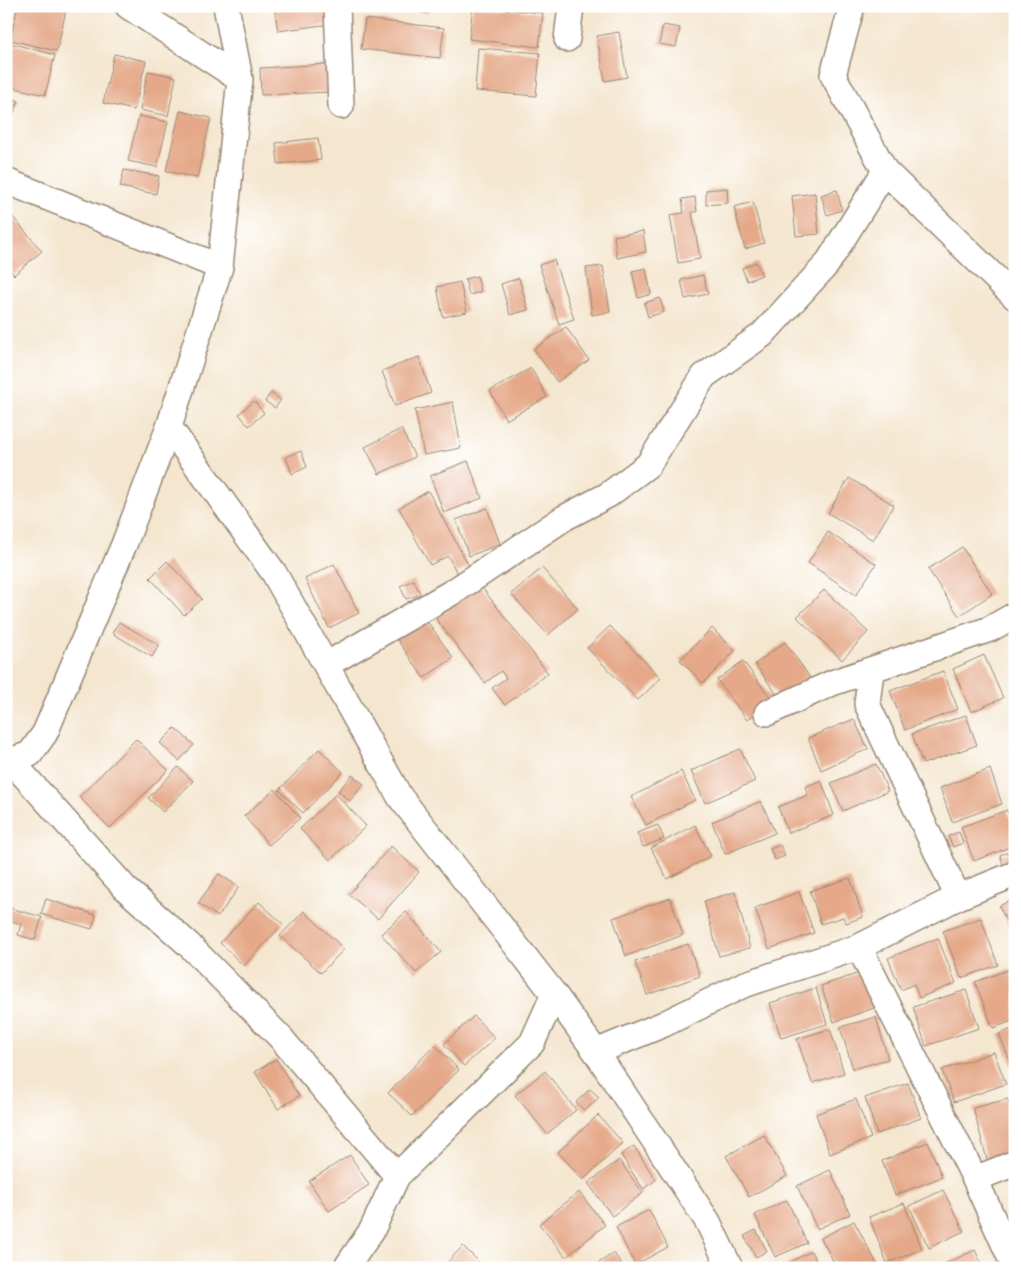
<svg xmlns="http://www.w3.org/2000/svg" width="1021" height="1274" viewBox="0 0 1021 1274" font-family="Kalam,sans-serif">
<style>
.building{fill:#e5a989}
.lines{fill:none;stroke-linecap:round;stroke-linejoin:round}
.minor-casing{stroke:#988876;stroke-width:28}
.minor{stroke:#fff;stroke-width:25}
</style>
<rect width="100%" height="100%" fill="#fff"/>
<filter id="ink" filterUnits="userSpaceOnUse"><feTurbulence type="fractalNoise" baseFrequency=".02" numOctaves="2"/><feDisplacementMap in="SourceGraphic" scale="10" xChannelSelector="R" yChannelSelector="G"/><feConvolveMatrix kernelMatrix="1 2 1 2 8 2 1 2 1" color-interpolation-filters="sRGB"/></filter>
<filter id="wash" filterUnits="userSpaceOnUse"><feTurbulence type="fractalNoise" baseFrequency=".0096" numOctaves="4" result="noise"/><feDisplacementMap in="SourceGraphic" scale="20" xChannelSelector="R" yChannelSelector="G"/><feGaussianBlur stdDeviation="1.12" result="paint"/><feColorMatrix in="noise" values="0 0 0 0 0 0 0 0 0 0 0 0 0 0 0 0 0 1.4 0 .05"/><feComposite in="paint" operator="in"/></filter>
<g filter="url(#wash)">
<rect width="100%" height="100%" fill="#f4e6cf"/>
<g id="blocks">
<path class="building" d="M6,6H12L7,27L6,26Z
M18,6H67L57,51L10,40Z
M274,6H327L330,24L278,31Z
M392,6H429L428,13Z
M473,6L543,13L539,47L469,39Z
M365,19L444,28L440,58L361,49Z
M663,25L680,28L676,47L659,44Z
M619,32L627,77L605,81L597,36Z
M6,42L55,55L45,95L6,86Z
M478,48L540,53L536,96L475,91Z
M114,54L146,61L134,110L103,103Z
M328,64L330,92L261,95L260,68Z
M148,71L176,77L168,116L140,110Z
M6,95L19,101L6,129Z
M180,111L211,118L197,178L166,171Z
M139,116L168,122L157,167L128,161Z
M318,138L321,160L278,164L276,143Z
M124,170L159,176L156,194L120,187Z
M727,188L728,203L706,205V190Z
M837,190L842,210L827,215L821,195Z
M815,193L819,234L796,236L792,196Z
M695,197L697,212H692L700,259L678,263L670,215L684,213L682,199Z
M753,202L764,243L745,249L734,207Z
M6,209L42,251L14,275L6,265Z
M643,231L646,252L617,258L614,236Z
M554,260L574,319L559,324L539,265Z
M756,262L762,275L747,281L742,268Z
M603,266L610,312L592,315L586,268Z
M646,268L651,294L638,298L632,271Z
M703,275L708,294L685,299L681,280Z
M477,276L481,292L469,295L465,279Z
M519,278L528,310L510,315L501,284Z
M460,282L467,312L443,317L437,287Z
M660,298L664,312L648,317L644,303Z
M566,327L589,360L557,382L534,349Z
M419,357L431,393L395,406L382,371Z
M531,368L547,397L506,420L490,391Z
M271,393L281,400L275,408L265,401Z
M254,401L264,413L249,426L239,414Z
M453,402L461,448L424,455L415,410Z
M401,429L415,457L379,474L365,447Z
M301,451L307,467L292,474L286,457Z
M468,461L482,498L444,513L430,476Z
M849,478L894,505L873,540L828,513Z
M428,491L469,566L457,573L448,556L430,565L399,508Z
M487,508L500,544L469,556L456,520Z
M828,532L876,564L856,595L808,563Z
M962,547L992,594L959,616L928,569Z
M167,561L202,599L184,615L150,578Z
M334,564L359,613L329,628L305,579Z
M542,568L578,609L548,635L511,594Z
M414,580L420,594L406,599L400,586Z
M480,585L548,673L505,705L492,688L506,678L501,671L485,683L436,619Z
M824,590L868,632L842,660L797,617Z
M425,618L453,658L424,678L396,638Z
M119,622L159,645L152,657L112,633Z
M610,626L661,678L638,700L587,648Z
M712,628L735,651L703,683L680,660Z
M785,642L811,679L781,700L755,664Z
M984,655L1003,698L971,712L953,669Z
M743,661L773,701L747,720L717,680Z
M943,671L958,709L905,730L890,691Z
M966,715L977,745L923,764L912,734Z
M854,719L868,749L821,770L808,738Z
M175,728L194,745L179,761L160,743Z
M136,739L168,770L110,828L79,797Z
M319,749L343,772L303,813L279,790Z
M740,749L755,781L705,803L691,771Z
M876,764L888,791L843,811L831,783Z
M178,767L193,781L163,812L148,798Z
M990,769L1002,804L952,822L940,788Z
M681,771L695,800L646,825L631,797Z
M352,775L364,784L350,801L338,791Z
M821,780L834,815L788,833L778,807L808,795L805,787Z
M275,789L300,818L269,845L244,816Z
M336,794L366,826L330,860L300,829Z
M761,801L775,833L725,854L712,822Z
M1007,810L1015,830V845L974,861L961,827Z
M658,825L664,839L643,847L637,833Z
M695,825L711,856L667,879L651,848Z
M959,832L963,843L953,847L948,836Z
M780,845L785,856L775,860L770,849Z
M391,846L419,872L378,919L349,894Z
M1015,850V864L1004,868L1000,855Z
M219,874L239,887L218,917L198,903Z
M850,878L863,917L846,923L843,917L821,924L810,891Z
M735,892L750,948L719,956L704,901Z
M799,892L814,933L769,949L755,908Z
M670,898L683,935L626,956L613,918Z
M1015,898V938L999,906Z
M46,899L96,915L92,929L41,914Z
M259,902L283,924L244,966L220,943Z
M6,907L42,917L35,940L18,935L21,924L6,919Z
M304,911L344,949L321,973L280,936Z
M406,912L441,952L416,973L381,934Z
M981,918L998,965L961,978L943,931Z
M938,938L956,983L919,998L914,984L901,990L888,958Z
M688,944L700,976L647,995L635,962Z
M1010,969L1015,982V1020L993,1028L975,982Z
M865,971L877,1007L834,1022L821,986Z
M816,988L827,1024L781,1038L770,1003Z
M966,990L979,1028L926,1046L913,1007Z
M474,1016L495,1038L464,1066L444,1044Z
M876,1017L888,1059L853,1069L840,1027Z
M1015,1028V1073L999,1034Z
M830,1029L844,1073L812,1083L797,1039Z
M435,1045L459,1070L412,1116L388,1093Z
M994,1052L1006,1084L954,1102L942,1070Z
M276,1059L299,1096L278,1109L255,1072Z
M545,1071L576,1110L547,1134L515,1095Z
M908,1083L921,1118L877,1134L865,1098Z
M590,1089L599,1097L585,1111L576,1102Z
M856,1099L871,1138L830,1154L816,1114Z
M1008,1099L1015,1123V1155L988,1163L973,1108Z
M598,1115L623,1143L583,1180L558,1152Z
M764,1135L787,1176L749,1197L726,1156Z
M928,1142L942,1177L895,1195L882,1161Z
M634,1146L656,1180L643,1189L621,1155Z
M350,1155L369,1185L329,1211L309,1181Z
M619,1160L643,1193L612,1216L588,1183Z
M830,1170L850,1214L817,1229L797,1186Z
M943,1190L964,1231L929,1248L909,1206Z
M579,1192L605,1225L566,1257L539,1224Z
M787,1200L807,1243L775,1257L755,1215Z
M904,1203L922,1249L887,1263L869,1217Z
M649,1210L668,1247L635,1265L616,1227Z
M854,1221L877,1264L870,1268H837L821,1238Z
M756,1230L767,1251L756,1257L744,1236Z
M463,1246L485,1268H442Z
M975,1250L983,1268H943L942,1265Z
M811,1251L820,1268H780Z
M614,1253L624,1268H591Z"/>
</g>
</g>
<g filter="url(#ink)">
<use href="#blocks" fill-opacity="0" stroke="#988876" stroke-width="1"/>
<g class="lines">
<g class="minor-casing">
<path id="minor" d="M128,6L240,79
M337,6L341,106
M852,6L833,75L885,171L1015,297
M567,39L571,6
M6,181L220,267
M169,427L274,573L400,797L554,994L596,1052L708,1222L730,1268
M326,665L456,590L564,518L608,495L648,465L704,376L762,335L827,264L885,171
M871,670L867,704L958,897
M767,713L832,683L990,629L1015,615
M11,761L126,889L188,944L280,1037L397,1176
M6,762L30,754L45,733L125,542L169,427L220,267L240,79L226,6
M859,947L975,1179L1015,1268
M596,1052L664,1024L743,985L859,947L958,897L1015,874
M975,1179L1015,1163
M346,1268L372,1230L397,1176L532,1043L554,994"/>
</g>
<use href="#minor" class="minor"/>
</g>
</g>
<rect width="1021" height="1274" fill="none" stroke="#fff" stroke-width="25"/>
</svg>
